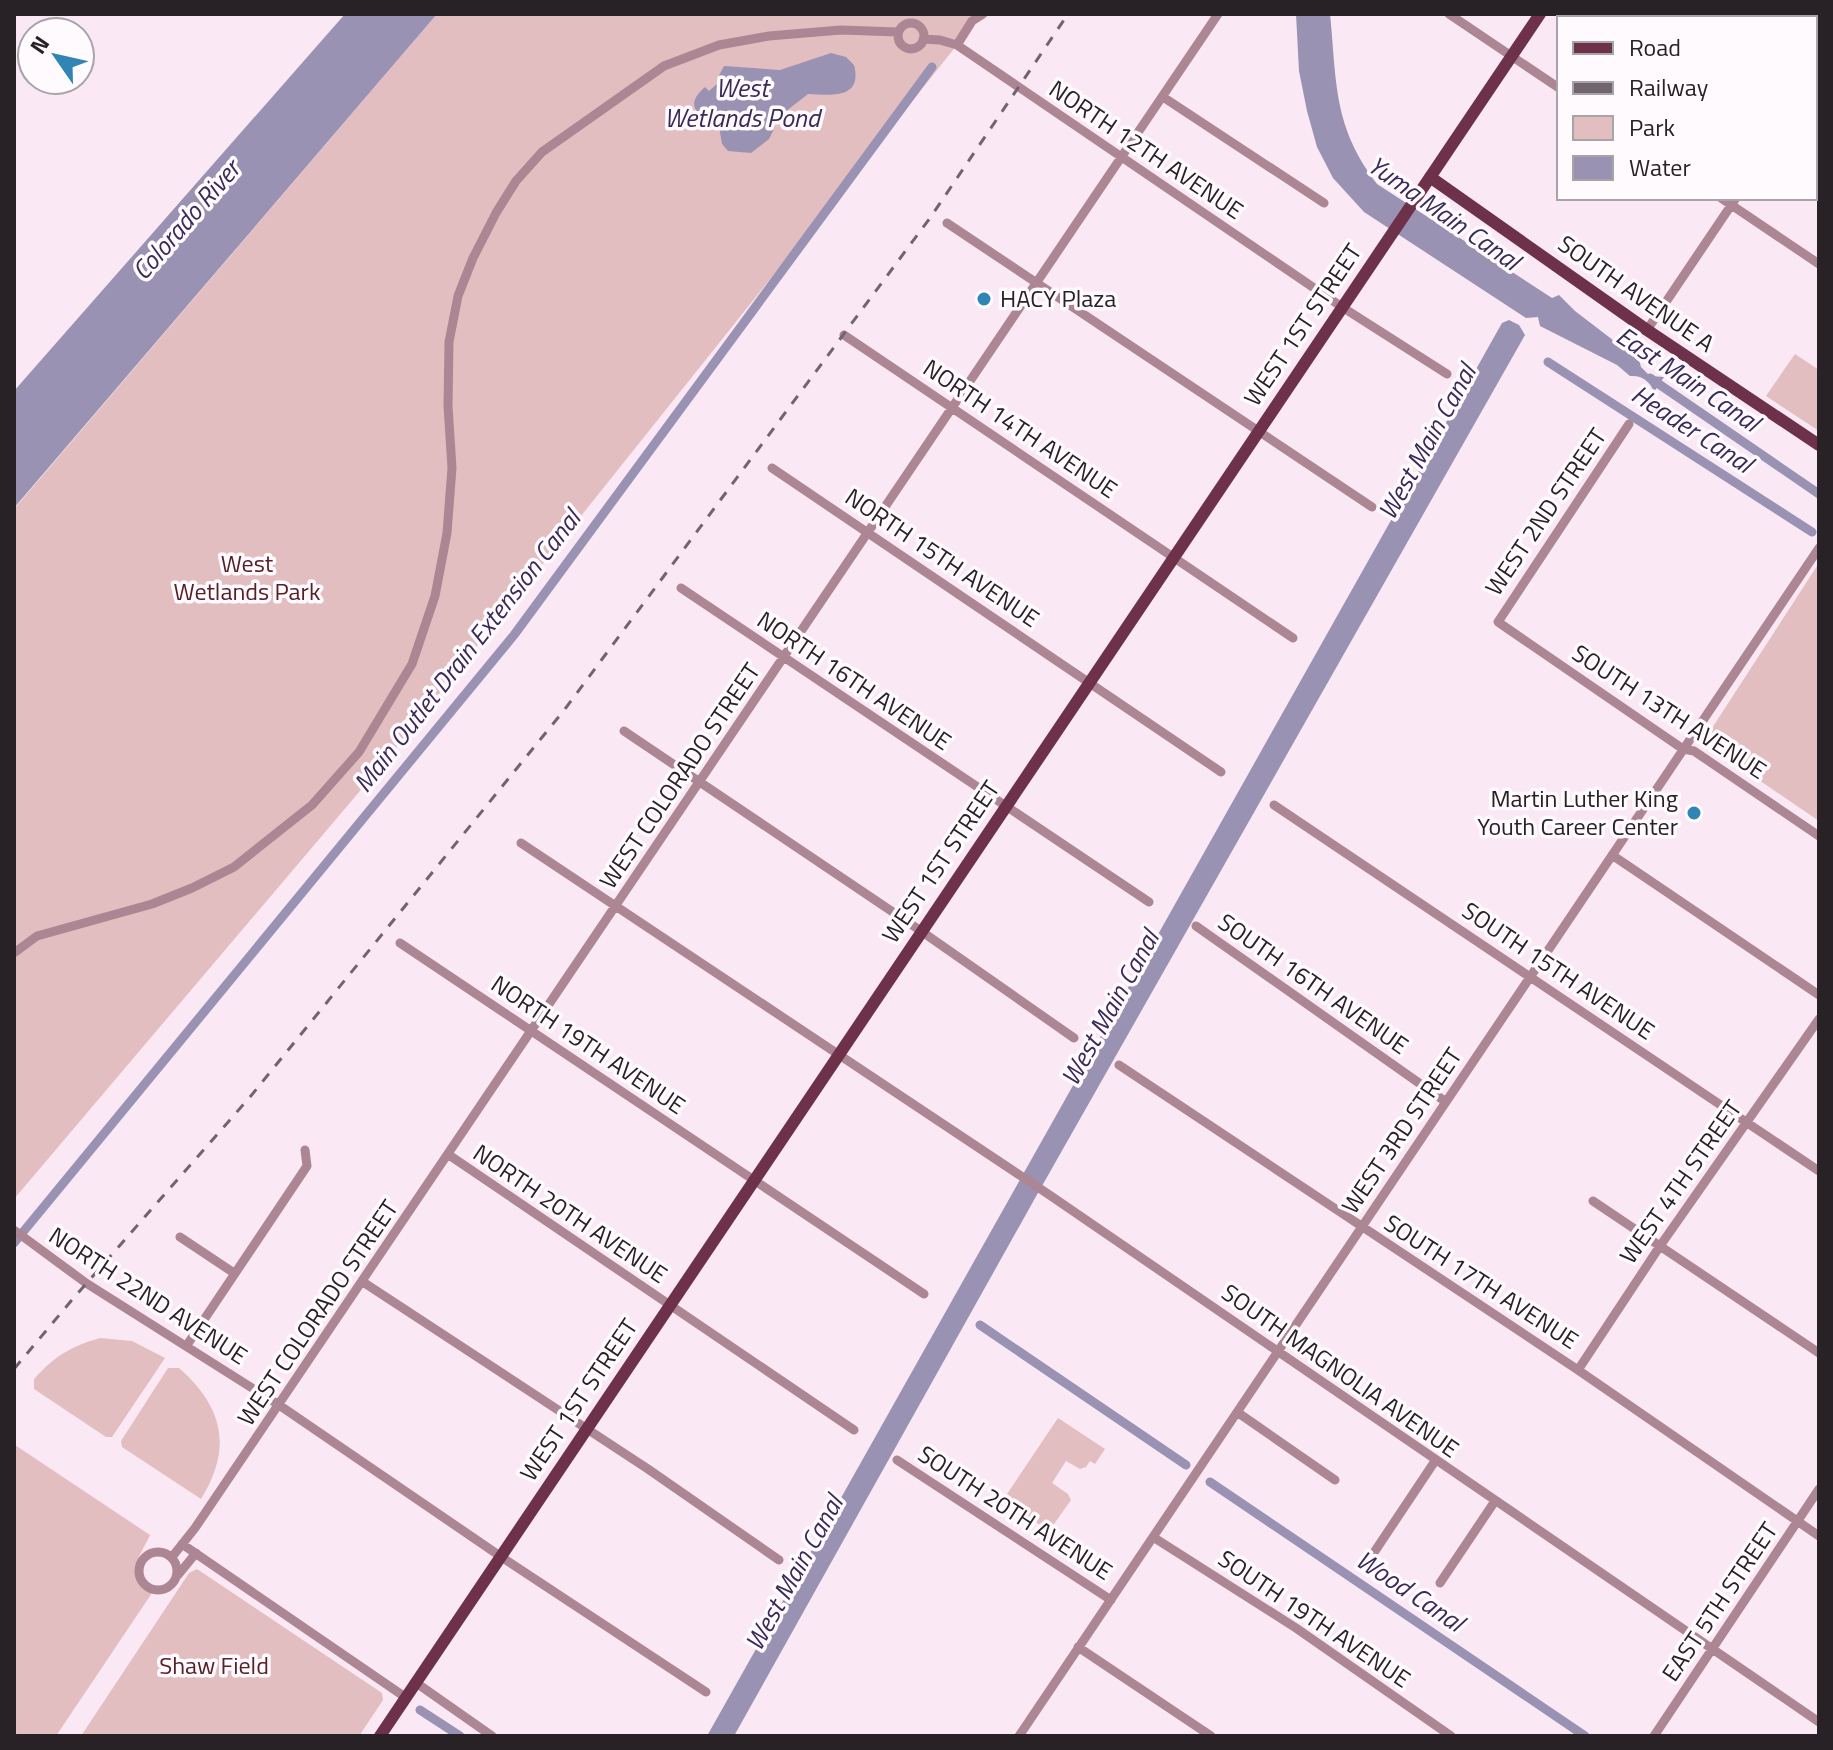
<svg xmlns="http://www.w3.org/2000/svg" width="1833" height="1750" viewBox="0 0 1833 1750" font-family="'Titillium Web',sans-serif">
<style>
.green{fill:#e3bec0}
.water{fill:#9a92b2}
.lines{fill:none;stroke-linecap:round;stroke-linejoin:round}
.canal{stroke:#9a92b2;stroke-width:9}
.minor{stroke:#ac8693;stroke-width:9}
.major{stroke:#6e314a;stroke-width:12}
.rail{stroke:#70656d;stroke-width:3;stroke-dasharray:10 10;stroke-linecap:butt}
.poi-dot{fill:#3085b4;stroke:#fefafd;stroke-width:3}
.labels{text-anchor:middle;stroke-width:7;stroke-linejoin:round;paint-order:stroke}
.street-label{font-size:24px;fill:#282126;stroke:#fefafd}
.poi-label{font-size:24px;fill:#282126;stroke:#fefafd;text-anchor:start}
.park-label{font-size:24px;fill:#562126;stroke:#fefafd}
.water-label{font-size:26px;font-style:italic;fill:#392b58;stroke:#fefafd}
</style>
<rect width="100%" height="100%" fill="#fae8f5"/>
<path class="green" d="M437,14H979L957,45L387,759L14,1199V509Z
M1795,354L1819,370V431L1766,396Z
M1819,563V821L1703,742Z
M100,1338L132,1341L165,1358L112,1437H106L34,1389V1379C56,1355 70,1347 100,1338Z
M168,1368H179C223,1407 233,1447 201,1499L122,1447L121,1441Z
M1058,1418L1105,1449L1095,1464L1090,1461L1086,1467L1080,1469L1066,1461L1052,1483L1068,1494L1071,1500L1049,1531L1003,1500Z
M15,1445L150,1535C141,1555 134,1557 138,1582L152,1593L56,1736H20L14,1732Z
M197,1569L382,1693L383,1700L359,1736H81L189,1573Z"/>
<path class="water" d="M345,14H437L14,508V391Z
M1296,14H1330C1337,84 1333,126 1377,184L1552,298L1559,295L1575,311L1639,360L1641,367L1650,376L1664,377L1654,392C1650,381 1642,375 1630,376L1617,365L1540,326L1538,317L1526,318L1364,212L1333,178L1317,147L1307,111L1299,71Z
M831,53L846,57L854,65C863,100 830,95 808,94L785,112L779,110L768,120L775,127L769,139L751,153L728,151L722,144L719,126C704,117 680,109 705,87L709,91L718,83L717,79L724,66L780,70Z
M1509,320L1519,325L1525,335L1034,1200L734,1736H707L1502,323Z"/>
<g class="lines">
<path class="canal" d="M1548,362L1812,532
M1650,378L1819,494
M14,1243L514,635L932,67
M980,1325L1186,1465
M1210,1482L1585,1736
M420,1710L460,1736"/>
<path class="minor" d="M1449,14L1559,88
M1719,14L1725,18
M898 36a13 13 0 1 1 26 0a13 13 0 1 1-26 0Z
M923,39L940,40L957,45L1342,307L1447,374
M957,45L972,21L983,14
M1815,82L1819,76
M1163,97L1324,203
M1721,198L1819,264
M947,223L1372,507
M1647,330L1736,198
M844,335L1293,638
M1629,424L1498,622L1683,749L1694,751L1819,836
M772,468L1221,772
M681,588L1149,902
M624,731L921,931L1074,1038
M1274,805L1819,1171
M521,843L1051,1196L1819,1722
M1612,855L1819,995
M1196,926L1446,1102
M400,943L924,1294
M14,953L37,936L152,904L192,888L234,867L312,805L359,752L412,664L435,596L447,533L452,468L448,406L449,342L458,296L473,258L496,213L516,181L542,152L664,66L719,45L769,36L841,30L898,32
M1119,1065L1578,1370L1819,1536
M449,1155L854,1430
M1593,1201L1819,1353
M14,1230L86,1283L279,1405L500,1556L706,1692
M180,1237L234,1273
M363,1282L648,1469L779,1560
M187,1345L307,1166L305,1150
M1578,1370L1660,1246L1819,1019
M1237,1412L1335,1480
M897,1460L1111,1600
M1153,1537L1296,1628L1451,1736
M182,1544L405,1697
M139 1571a19 19 0 1 1 38 0a19 19 0 1 1-38 0Z
M172,1557L195,1528L1218,14
M1369,1560L1435,1461
M178,1575L196,1553
M1440,1583L1495,1501
M1078,1647L1211,1736
M415,1682L492,1736
M1019,1736L1819,548
M1654,1736L1819,1489"/>
<path class="major" d="M1430,177L1647,330L1819,445
M380,1736L1540,14"/>
<path class="rail" d="M14,1369L71,1301L250,1097L565,709L930,218L1068,14"/>
</g>
<g class="poi-dot">
<circle cx="984" cy="299" r="8"/>
<circle cx="1694" cy="813" r="8"/>
</g>
<g class="labels">
<g class="street-label">
<text transform="translate(1146 150) rotate(34)" y="8">NORTH 12TH AVENUE</text>
<text transform="translate(1636 294) rotate(35)" y="8">SOUTH AVENUE A</text>
<text transform="translate(1303 325) rotate(-56)" y="8">WEST 1ST STREET</text>
<text transform="translate(1020 429) rotate(34)" y="8">NORTH 14TH AVENUE</text>
<text transform="translate(1546 512) rotate(-56)" y="8">WEST 2ND STREET</text>
<text transform="translate(942 558) rotate(34)" y="8">NORTH 15TH AVENUE</text>
<text transform="translate(854 681) rotate(34)" y="8">NORTH 16TH AVENUE</text>
<text transform="translate(1669 712) rotate(33)" y="8">SOUTH 13TH AVENUE</text>
<text transform="translate(680 776) rotate(-56)" y="8">WEST COLORADO STREET</text>
<text transform="translate(941 862) rotate(-56)" y="8">WEST 1ST STREET</text>
<text transform="translate(1558 971) rotate(34)" y="8">SOUTH 15TH AVENUE</text>
<text transform="translate(1313 984) rotate(35)" y="8">SOUTH 16TH AVENUE</text>
<text transform="translate(588 1045) rotate(34)" y="8">NORTH 19TH AVENUE</text>
<text transform="translate(1402 1131) rotate(-56)" y="8">WEST 3RD STREET</text>
<text transform="translate(1681 1182) rotate(-55)" y="8">WEST 4TH STREET</text>
<text transform="translate(570 1214) rotate(34)" y="8">NORTH 20TH AVENUE</text>
<text transform="translate(1481 1282) rotate(33)" y="8">SOUTH 17TH AVENUE</text>
<text transform="translate(148 1296) rotate(33)" y="8">NORTH 22ND AVENUE</text>
<text transform="translate(318 1313) rotate(-56)" y="8">WEST COLORADO STREET</text>
<text transform="translate(1340 1371) rotate(35)" y="8">SOUTH MAGNOLIA AVENUE</text>
<text transform="translate(579 1400) rotate(-56)" y="8">WEST 1ST STREET</text>
<text transform="translate(1015 1513) rotate(33)" y="8">SOUTH 20TH AVENUE</text>
<text transform="translate(1720 1602) rotate(-56)" y="8">EAST 5TH STREET</text>
<text transform="translate(1314 1619) rotate(34)" y="8">SOUTH 19TH AVENUE</text>
</g>
<g class="poi-label">
<text x="1000" y="307">HACY Plaza</text>
<text x="1678" y="807" text-anchor="end">Martin Luther King<tspan x="1678" dy="28">Youth Career Center</tspan></text>
</g>
<g class="park-label">
<text x="247" y="572">West<tspan x="247" dy="28">Wetlands Park</tspan></text>
<text x="214" y="1674">Shaw Field</text>
</g>
<g class="water-label">
<text x="742" y="97">West<tspan x="742" dy="30">Wetlands Pond</tspan></text>
<text transform="translate(1444 213) rotate(35)" y="9">Yuma Main Canal</text>
<text transform="translate(186 220) rotate(-49)" y="9">Colorado River</text>
<text transform="translate(1688 379) rotate(34)" y="9">East Main Canal</text>
<text transform="translate(1692 429) rotate(33)" y="9">Header Canal</text>
<text transform="translate(1427 442) rotate(-61)" y="9">West Main Canal</text>
<text transform="translate(467 651) rotate(-52)" y="9">Main Outlet Drain Extension Canal</text>
<text transform="translate(1110 1008) rotate(-61)" y="9">West Main Canal</text>
<text transform="translate(794 1573) rotate(-61)" y="9">West Main Canal</text>
<text transform="translate(1410 1591) rotate(34)" y="9">Wood Canal</text>
</g>
</g>
<rect width="1833" height="1750" fill="none" stroke="#282126" stroke-width="32"/>
<rect x="1557" y="16" width="260" height="184" fill="#fefafd" stroke="#a8a3a7" stroke-width="2"/>
<rect x="1573" y="42" width="40" height="12" fill="#6e314a" stroke="#a8a3a7" stroke-width="2"/>
<text x="1629" y="56" font-size="24" fill="#282126">Road</text>
<rect x="1573" y="82" width="40" height="12" fill="#70656d" stroke="#a8a3a7" stroke-width="2"/>
<text x="1629" y="96" font-size="24" fill="#282126">Railway</text>
<rect x="1573" y="116" width="40" height="24" fill="#e3bec0" stroke="#a8a3a7" stroke-width="2"/>
<text x="1629" y="136" font-size="24" fill="#282126">Park</text>
<rect x="1573" y="156" width="40" height="24" fill="#9a92b2" stroke="#a8a3a7" stroke-width="2"/>
<text x="1629" y="176" font-size="24" fill="#282126">Water</text>
<g transform="translate(56 56) rotate(304)"><circle r="38" fill="#fefafd" stroke="#a8a3a7" stroke-width="2"/>
<path d="M0-6L14 30L0 20L-14 30Z" fill="#3085b4"/>
<text y="-12" font-size="22" font-weight="bold" text-anchor="middle" fill="#282126">N</text>
</g>
</svg>
